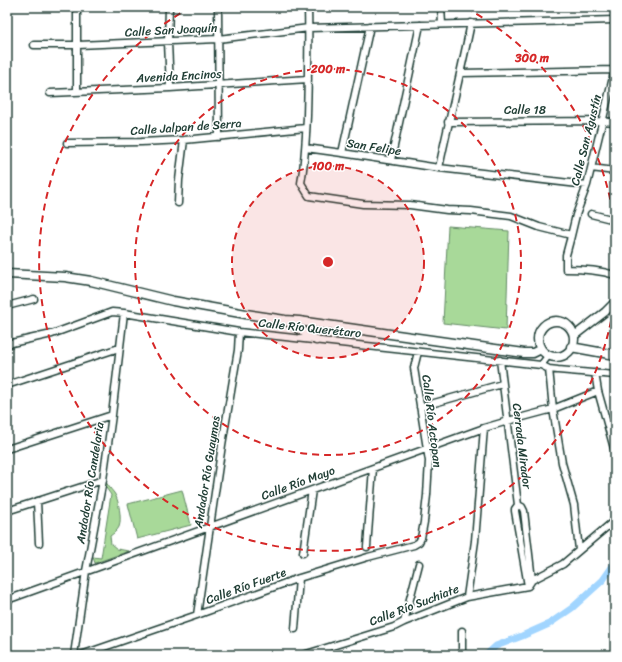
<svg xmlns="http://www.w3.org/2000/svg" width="622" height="662" viewBox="0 0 622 662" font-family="Sriracha,sans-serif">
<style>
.green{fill:#a8d999;stroke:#648b66}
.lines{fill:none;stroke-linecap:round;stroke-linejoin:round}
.canal{stroke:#a1d5ff;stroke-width:7}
.minor-casing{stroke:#1f3d34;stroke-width:9}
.tertiary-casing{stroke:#1f3d34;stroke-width:10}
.secondary-casing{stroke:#1f3d34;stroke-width:11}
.minor{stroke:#fff;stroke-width:6}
.tertiary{stroke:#fff;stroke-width:7}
.secondary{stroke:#fff;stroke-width:8}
.ring{fill:none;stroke:#d62828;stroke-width:2;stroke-dasharray:7 5}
.labels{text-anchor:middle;stroke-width:3;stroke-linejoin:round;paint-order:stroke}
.street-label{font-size:12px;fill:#1f3d34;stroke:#fff}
.centre{fill:#d62828;stroke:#fff;stroke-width:2}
.ring-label{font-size:12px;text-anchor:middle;font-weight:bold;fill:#d62828;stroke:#fff;stroke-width:3;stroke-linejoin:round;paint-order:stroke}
</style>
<rect width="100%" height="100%" fill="#fff"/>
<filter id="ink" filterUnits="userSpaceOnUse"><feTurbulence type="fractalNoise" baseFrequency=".025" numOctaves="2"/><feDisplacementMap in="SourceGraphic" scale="8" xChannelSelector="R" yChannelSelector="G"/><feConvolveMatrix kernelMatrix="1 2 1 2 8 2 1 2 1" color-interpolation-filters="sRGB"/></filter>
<g filter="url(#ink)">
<path class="green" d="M448,226L509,231L506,330L443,323Z
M105,480C108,486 110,488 114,493C119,499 122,520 119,527C117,531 113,534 110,536L111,544L117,549L129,551L95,563L93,557L101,558L111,495L104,485Z
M182,490L191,525L137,539L128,504Z"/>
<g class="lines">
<path class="canal" d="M486,655L496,646L522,636L549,624L572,608L603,580L615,563"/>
<g class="minor-casing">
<path id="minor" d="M77,7V92
M169,7L168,42L170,88
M218,7L219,137
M308,7C309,43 308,79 307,116C306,139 305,161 301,183L309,196L363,204L410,205L447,210L471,211L511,216L539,227L571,235
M441,7L442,24
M34,45H78L218,39L309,28L615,20
M615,69L587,185L576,215L570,240L566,255V269C583,269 599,270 615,275
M461,73L615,70
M50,93L170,88L308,79
M448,122L602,121L615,122
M67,143L141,142L184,140L306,128
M306,148L342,153L439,168L587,185
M342,153L370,26
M391,160L420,25
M439,168C449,120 461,72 471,23
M591,168L615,171
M178,203L179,180L184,140
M591,214L615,220
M7,306L34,299
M7,344L52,334L112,312L124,313L239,332L541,365L549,369L558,370L615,375
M500,360L518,505L522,507L524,511L532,580
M541,365L549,355
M549,369L553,409L562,463L574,505L579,550
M595,373L598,391L615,452
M7,385L119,348
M420,407L502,384
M7,449L112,415
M37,501L39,543
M518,505L515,509V511L528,586
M7,511L103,480
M367,547L373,468
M303,553L312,490
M467,597L475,541L484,428
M7,600L484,428L508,421L553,409L598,391
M197,615L222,445L238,350L239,332
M404,622L419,564
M295,629L299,578
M74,655L86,571L103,480L112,415L124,313
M81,655L197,615L299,578L368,557L414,545L419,542L421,538L424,522L427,495L429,461L414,368L418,352
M303,655L394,627L404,622L467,597L528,586L532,580L563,564L615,520
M462,655V631"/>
</g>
<g class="tertiary-casing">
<path id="tertiary" d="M574,336L605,312L615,302"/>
</g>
<g class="secondary-casing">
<path id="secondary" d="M7,274L65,277L91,281L173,301L246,314L285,320L299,321L524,353H533L541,349
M285,320L316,340
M538 339a18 18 0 1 1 36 0a18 18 0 1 1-36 0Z
M571,347L615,355"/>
</g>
<use href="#minor" class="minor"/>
<use href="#tertiary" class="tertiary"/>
<use href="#secondary" class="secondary"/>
</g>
</g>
<circle cx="328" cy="262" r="96" fill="#d62828" fill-opacity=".12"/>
<g class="ring">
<circle cx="328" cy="262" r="96"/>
<circle cx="328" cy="262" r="193"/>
<path d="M615 297A289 289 0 1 1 190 8M466 8A289 289 0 0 1 615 227"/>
</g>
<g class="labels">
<g class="street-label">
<text transform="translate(171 30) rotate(-3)" y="4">Calle San Joaquín</text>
<text transform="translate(179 76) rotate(-3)" y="4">Avenida Encinos</text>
<text x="525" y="114">Calle 18</text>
<text transform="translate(186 127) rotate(-4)" y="4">Calle Jalpan de Serra</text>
<text transform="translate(586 140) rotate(-76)" y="4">Calle San Agustín</text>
<text transform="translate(374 147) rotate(9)" y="4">San Felipe</text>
<text transform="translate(310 328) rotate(6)" y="4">Calle Río Querétaro</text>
<text transform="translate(432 421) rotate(83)" y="4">Calle Río Actopan</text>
<text transform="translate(522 446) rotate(83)" y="4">Cerrada Mirador</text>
<text transform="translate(207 472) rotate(-81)" y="4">Andador Río Guaymas</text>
<text transform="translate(90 483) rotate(-81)" y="4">Andador Río Candelaria</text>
<text transform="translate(298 483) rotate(-20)" y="4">Calle Río Mayo</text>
<text transform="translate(246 586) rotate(-20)" y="4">Calle Río Fuerte</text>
<text transform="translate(414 605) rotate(-21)" y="4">Calle Río Suchiate</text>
</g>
</g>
<circle cx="328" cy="262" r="6" class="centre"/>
<g class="ring-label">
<text x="532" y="62">300 m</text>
<text x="328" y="73">200 m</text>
<text x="328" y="170">100 m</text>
</g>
<rect width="622" height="662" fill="none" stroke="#fff" stroke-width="24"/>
<rect x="12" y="12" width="598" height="638" fill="none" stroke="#1f3d34" stroke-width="1.5" filter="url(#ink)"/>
</svg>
